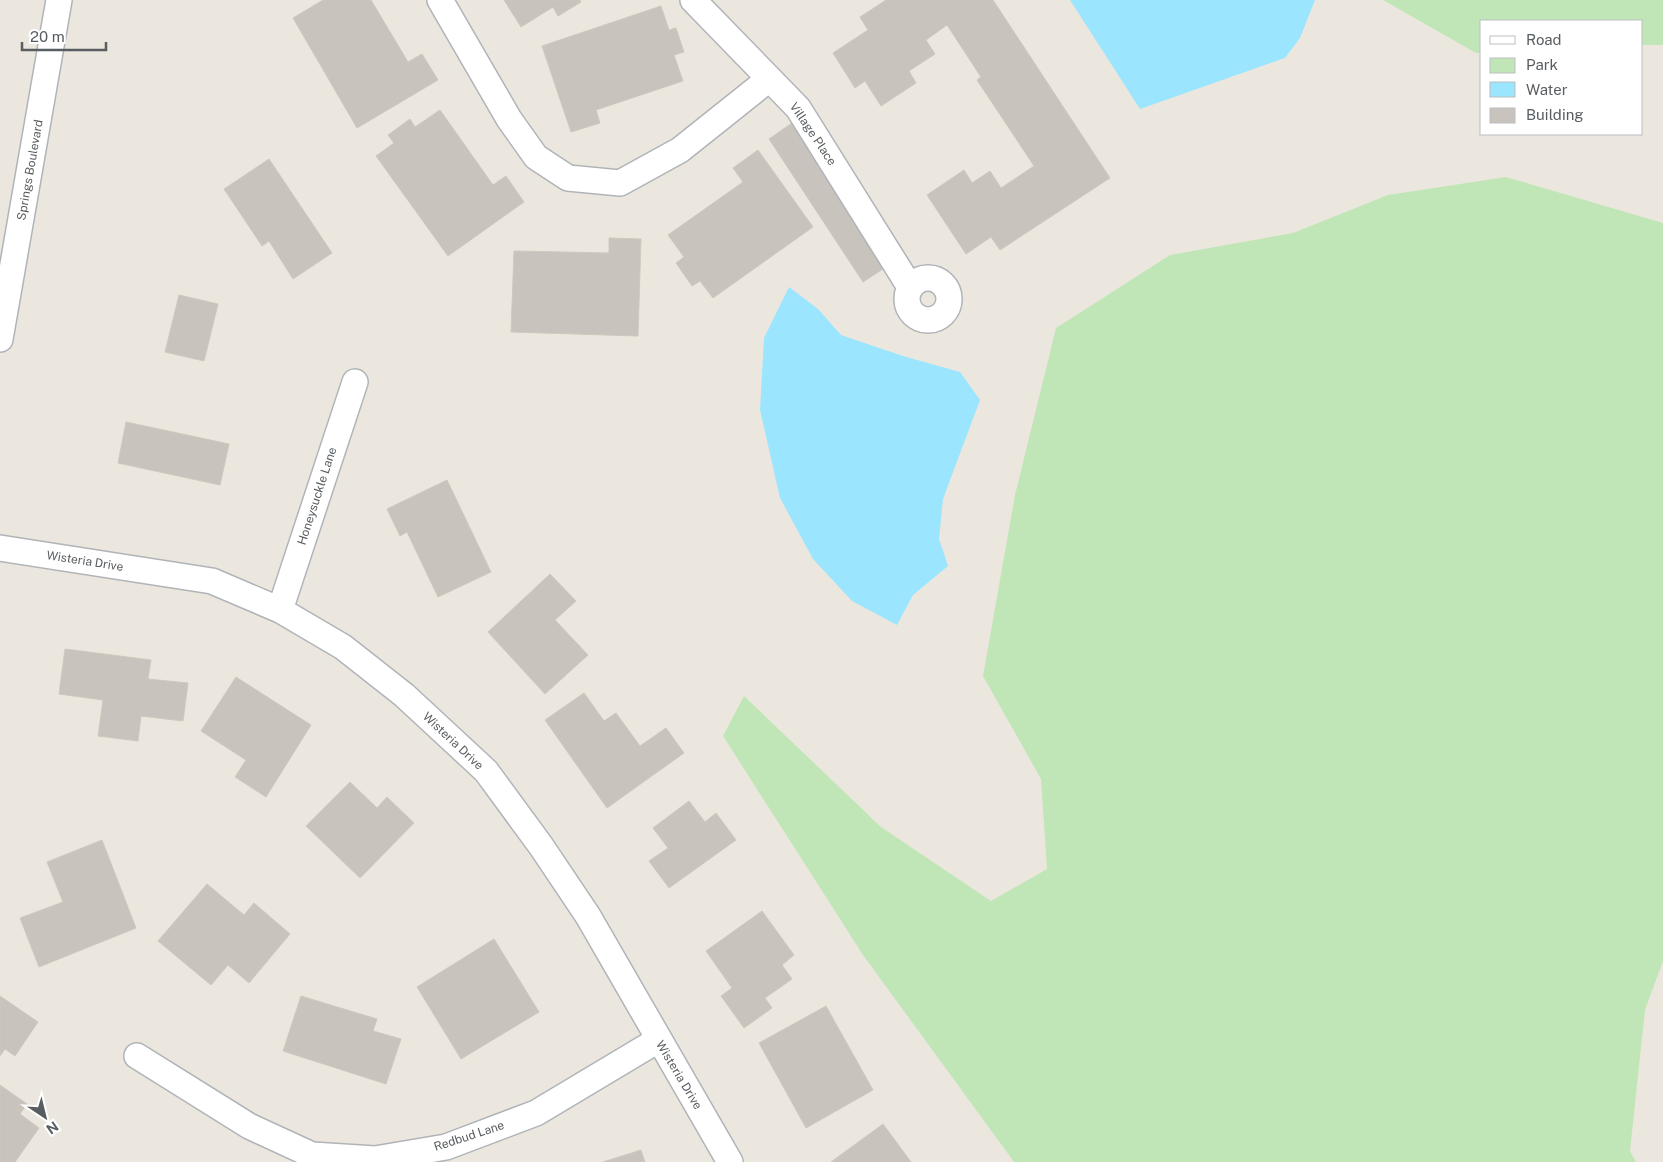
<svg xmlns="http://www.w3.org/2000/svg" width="1663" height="1162" viewBox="0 0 1663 1162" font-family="'Public Sans',sans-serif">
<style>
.green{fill:#c0e6b8}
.water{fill:#9be5ff}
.building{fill:#c9c3bd;stroke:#d1c7bd}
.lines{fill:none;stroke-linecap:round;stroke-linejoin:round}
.street-casing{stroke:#b0b4b8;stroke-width:28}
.street{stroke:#fff;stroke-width:25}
.labels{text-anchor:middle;stroke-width:4.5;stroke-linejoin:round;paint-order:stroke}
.street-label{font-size:12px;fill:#585d61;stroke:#fff}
</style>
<rect width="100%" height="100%" fill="#ece7de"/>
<path class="green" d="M1383,0H1663V45H1642V21H1482V53H1476Z
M1506,177L1663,223V961L1645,1010L1630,1151L1636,1162H1014L863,955L723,736L744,696L881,827L991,901L1047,869L1041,779L983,676L1015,495L1056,328L1170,255L1293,233L1388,195Z"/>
<path class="water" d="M1070,0H1315L1300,38L1285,58L1140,109Z
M789,287L818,309L841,335L903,356L960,372L980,400L943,499L939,539L948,566L913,595L897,625L852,601L813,559L780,498L760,410L764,338Z"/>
<path class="building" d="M323,0H371L408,62L422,54L438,80L357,128L293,18Z
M504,0H580L581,2L558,16L553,7L521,27Z
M886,0H993L1110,178L1000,250L991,237L966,254L927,195L964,170L972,183L990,171L1001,188L1034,166L977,80L981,77L947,25L926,40L935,54L909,71L916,83L881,106L865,81L855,88L833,53L868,30L860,17Z
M661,6L669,30L676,28L684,52L674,55L683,81L596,110L600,123L571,132L542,46Z
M440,110L493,185L506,176L524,202L448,256L376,156L394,143L388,135L410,119L415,127Z
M792,123L886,267L863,282L769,139Z
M758,150L813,227L713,298L700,281L692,286L676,263L684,257L668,235L743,182L733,168Z
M269,159L332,253L293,279L269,241L262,246L224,189Z
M609,238L641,239L638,336L511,332L514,251L609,253Z
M179,295L218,304L204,361L165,352Z
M126,422L229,444L220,485L118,463Z
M447,480L491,572L438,597L407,532L400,536L387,509Z
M550,574L576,601L555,620L588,655L545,694L488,632Z
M65,649L151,660L148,679L188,683L183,721L141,716L138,741L98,736L103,700L59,694Z
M236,677L311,725L266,797L235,777L246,760L201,731Z
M584,693L604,721L616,713L640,746L666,728L684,753L607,808L545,720Z
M350,782L377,808L387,797L414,823L360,878L306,826Z
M689,801L705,822L716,813L736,840L669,888L649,861L668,848L653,828Z
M102,840L136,928L39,967L20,918L63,902L47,862Z
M207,884L244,915L254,903L290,934L249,983L228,965L211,985L158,941Z
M762,911L794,955L782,965L792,979L765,998L772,1008L744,1028L721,996L732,988L706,951Z
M494,939L539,1012L461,1059L417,987Z
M0,996L38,1022L15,1056L5,1049L0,1056Z
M301,996L377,1019L373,1031L401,1039L386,1084L283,1051Z
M826,1006L873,1090L806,1128L759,1043Z
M0,1085L27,1104L20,1114L39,1128L15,1162H0Z
M883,1124L911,1162H831Z
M641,1150L645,1162H603Z"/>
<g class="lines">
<g class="street-casing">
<path id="street" d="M440,0L509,119L536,157L568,178L620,183L680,150L769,79
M693,0L798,108L910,287
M907 299a21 21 0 1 1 42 0a21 21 0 1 1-42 0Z
M0,339L59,0
M0,548L212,581L280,610L343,647L404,695L486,771L541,846L588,916L730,1162
M280,610L355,382
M137,1056L249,1126L312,1155L375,1159L446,1147L536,1113L658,1040"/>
</g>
<use href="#street" class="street"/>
</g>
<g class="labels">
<g class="street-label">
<text transform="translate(813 134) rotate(56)" y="4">Village Place</text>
<text transform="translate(30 170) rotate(-80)" y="4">Springs Boulevard</text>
<text transform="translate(317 496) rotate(-72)" y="4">Honeysuckle Lane</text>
<text transform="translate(85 561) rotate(9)" y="4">Wisteria Drive</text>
<text transform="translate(453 741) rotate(43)" y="4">Wisteria Drive</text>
<text transform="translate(679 1075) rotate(59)" y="4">Wisteria Drive</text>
<text transform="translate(469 1136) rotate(-18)" y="4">Redbud Lane</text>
</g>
</g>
<rect x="1480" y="20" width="162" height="115" fill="#ffffff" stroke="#bcbec0"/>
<rect x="1490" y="36" width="25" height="8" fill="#ffffff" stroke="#bcbec0"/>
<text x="1526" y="45" font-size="15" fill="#585d61">Road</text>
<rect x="1490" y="58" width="25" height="15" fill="#c0e6b8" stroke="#bcbec0"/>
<text x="1526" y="70" font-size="15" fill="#585d61">Park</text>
<rect x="1490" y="82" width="25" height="15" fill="#9be5ff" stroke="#bcbec0"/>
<text x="1526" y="95" font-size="15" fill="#585d61">Water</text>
<rect x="1490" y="108" width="25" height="15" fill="#c9c3bd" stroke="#bcbec0"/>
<text x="1526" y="120" font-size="15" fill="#585d61">Building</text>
<g transform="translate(45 1117) rotate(145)" stroke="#ffffff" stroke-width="4" paint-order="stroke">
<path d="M0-4L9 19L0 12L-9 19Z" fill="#585d61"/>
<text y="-8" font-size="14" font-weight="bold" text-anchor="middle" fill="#585d61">N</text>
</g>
<path d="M22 42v8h84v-8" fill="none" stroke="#585d61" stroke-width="2.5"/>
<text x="30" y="42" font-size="15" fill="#585d61" stroke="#ffffff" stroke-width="4" paint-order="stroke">20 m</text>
</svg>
